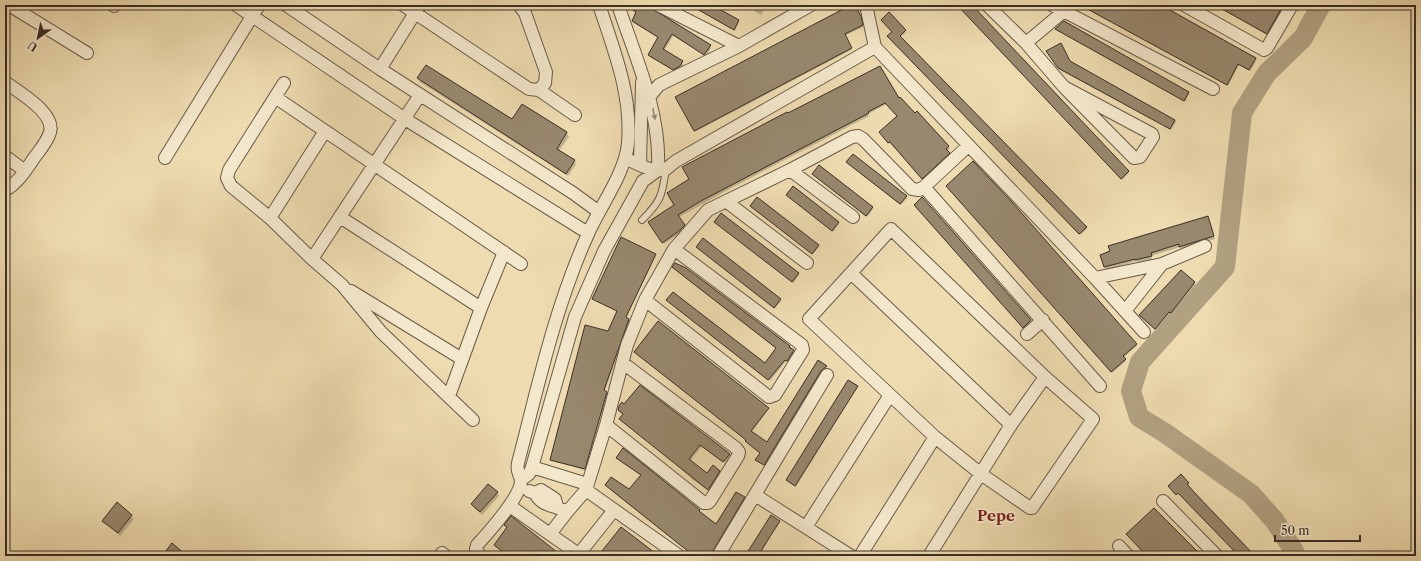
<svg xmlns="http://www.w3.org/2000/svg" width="1421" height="561" viewBox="0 0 1421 561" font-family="'Libre Caslon Text',serif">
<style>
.shadow{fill:#0003}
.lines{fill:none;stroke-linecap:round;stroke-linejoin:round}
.river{stroke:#b1a181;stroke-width:20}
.building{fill:#98886e;stroke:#3a2e27}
.lane-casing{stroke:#675a49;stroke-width:8}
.street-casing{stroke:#675a49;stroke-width:14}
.lane{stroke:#f4e8cc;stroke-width:6}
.street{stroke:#f4e8cc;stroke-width:12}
.oneway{fill:#978b7a}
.labels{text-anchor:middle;stroke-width:4;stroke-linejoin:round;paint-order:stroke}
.quarter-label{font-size:15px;font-weight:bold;fill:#7a1f14;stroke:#f4e8cc}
</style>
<rect width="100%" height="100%" fill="#eedcb0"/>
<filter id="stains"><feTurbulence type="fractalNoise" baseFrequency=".005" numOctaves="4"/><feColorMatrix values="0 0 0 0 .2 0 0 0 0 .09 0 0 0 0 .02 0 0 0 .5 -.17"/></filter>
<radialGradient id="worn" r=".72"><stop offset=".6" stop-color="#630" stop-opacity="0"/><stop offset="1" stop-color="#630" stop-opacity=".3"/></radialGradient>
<path class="shadow" d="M627,5H643L711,48L706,56L673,36L664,51L683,64L681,69L675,71L650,57L649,55L658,38L634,23L633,21L636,13L629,9Z
M690,5H710L739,22L735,31Z
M750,5H766L761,15L754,11V8Z
M854,5L861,19L863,27L844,36L851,50L695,132L676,98Z
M957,5H971L1129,173L1122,180Z
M1080,5H1158L1256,61L1250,71L1239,65L1228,86Z
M1214,5H1285L1267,35Z
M1056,29L1188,92L1189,94L1185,102Z
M905,31L906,32L900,37L1086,227L1087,229L1080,235L888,37Z
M1048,52L1175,120L1176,122L1171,130L1060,70Z
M418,78L512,121L523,105L567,133L569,137L559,151L574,161L576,164L568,176L420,82Z
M899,100L915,115L917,113L950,149L947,151L950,155L924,180L880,132L898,117L887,104L868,114L869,116L733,187L679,217L685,228L680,233L664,244L649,222L675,205L787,115Z
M848,164L906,196L907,198L901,205Z
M814,175L872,208L873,209L867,217Z
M948,187L1136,344L1137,346L1123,358L1126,361L1112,373Z
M788,196L838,223L839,224L833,232Z
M922,199L1030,321L1024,329L916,206Z
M752,207L818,246L819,247L813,254Z
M1209,220L1215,239L1182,249L1180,247L1151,256L1152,259L1138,263L1137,261L1106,270L1104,267Z
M716,223L798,274L799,275L793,283Z
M698,249L780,300L781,301L775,308Z
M656,255L626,318L630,321L604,392L607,394L585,470L552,461L618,312L593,299Z
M686,268L790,346L793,351L794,353L788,362L786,361L770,381L668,302L667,300L765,364L777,349L674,269Z
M1194,282L1196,286L1157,332L1142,318L1140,315Z
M636,353L768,409L752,432L767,444L818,361L827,368L821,373L765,466L757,461L761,453L747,440Z
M857,387L796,487L788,481L787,480Z
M619,410L730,454V456L725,463L702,446L690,461L707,474L719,471L720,473L709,491L692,479Z
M623,450L716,526L744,498L745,500L710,556H694L607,487L606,485L629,491L641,475L618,459L617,458Z
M497,492L499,496L482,515L474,508L472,505Z
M117,504L134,519L120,536L104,521Z
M779,521L759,556H746Z
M1105,551L1111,556H1100Z"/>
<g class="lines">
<path class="river" d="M1293,556L1294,551L1275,521L1251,494L1165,433L1139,417L1131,391L1140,362L1225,267L1242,113L1267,73L1303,38L1321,5"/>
</g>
<path class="building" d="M626,5H646L711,45L704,55L672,34L663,49L683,61L680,66L673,70L648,55L658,37L632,21L636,12Z
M690,5H712L739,20L734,30Z
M851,5H855L861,16L863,25L845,34L852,48L694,131L675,97Z
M957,5H972L1129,171L1121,179Z
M1080,5H1161L1256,58L1249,70L1238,64L1227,85Z
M1215,5H1283L1267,34Z
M889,12L906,30L900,36L1087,227L1079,234L887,36L892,32L881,20Z
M1064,21L1189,92L1184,101L1055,29Z
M1061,43L1070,61L1175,120L1170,129L1058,68L1046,51Z
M426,65L512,119L522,104L567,132L557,149L575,160L566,174L417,78Z
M880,66L899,98L900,97L915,113L917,111L949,146L946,149L950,153L922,179L890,142L888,143L879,132L897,116L885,103L868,112L869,113L699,202L678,215L685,225L679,231L662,243L648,222L674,205L667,193L689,179L682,167L787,112L788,113Z
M853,154L907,196L900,204L846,162Z
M973,161L1011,201L1137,344L1123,356L1126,359L1111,372L946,186Z
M819,165L873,207L866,216L812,174Z
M793,186L839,222L832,231L786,195Z
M757,197L819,245L812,254L750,206Z
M922,197L1031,320L1023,328L914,205Z
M721,213L799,273L792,282L714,222Z
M1208,216L1214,236L1179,247V244L1151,253L1152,256L1135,260V259L1104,267L1100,255L1110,251L1108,246Z
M621,237L656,254L626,317L629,319L604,390L607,392L585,469L550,460L585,325L608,331L617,311L592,299Z
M703,238L781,299L774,308L696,247Z
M675,263L686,268L790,346L789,347L794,350L787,361L785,360L768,380L666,300L673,292L765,363L776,348L672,267Z
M1181,270L1195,282L1171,313L1169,312L1155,329L1139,315Z
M658,321L769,408L751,431L767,442L818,360L827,366L821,371L764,465L755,460L760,453L745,441L746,440L634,352Z
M848,380L858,386L795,486L786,480Z
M640,385L730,454L723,462L700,445L689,459L707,473L713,465L720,471L708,490L619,419L623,414L618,410L619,406L622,402L624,404Z
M623,448L700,510L699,511L716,524L736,492L745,497L710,556H694L605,485L611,477L629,489L641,475L616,458Z
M1181,474L1189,483L1187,484L1193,491L1255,556H1239L1178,493L1176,495L1168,486Z
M488,484L498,492L480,512L471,504Z
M117,502L132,515L118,533L102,521Z
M1154,508L1202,556H1147L1126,534Z
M771,515L780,521L771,535L758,556H745Z
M511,516L543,541L562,556H508L494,545L507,527L504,525Z
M621,527L629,533L659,556H598Z
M172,543L187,556H170L165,552Z"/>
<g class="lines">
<g class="lane-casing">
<path id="lane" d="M642,220C662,200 662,195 666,169"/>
</g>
<g class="street-casing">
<path id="street" d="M9,5L87,53
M113,5L114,6
M236,5L405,119L588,233
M286,5L380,69L573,193L599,212
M403,5L529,89L539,90L545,83L546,72L525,13L519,5
M618,5C636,59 661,112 658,170
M658,5L739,46
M866,5L875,47L1095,278L1144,332
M987,5L1026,43L1064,87L1134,158L1140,157L1153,137L1152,134L1064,87
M1052,5L1213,89
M1184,5L1264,50L1267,48L1292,5
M1026,43L1064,11L1067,6
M380,69L420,5
M5,82C19,92 59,115 49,135C46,143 39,151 34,158C26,170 17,184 5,190
M284,83L229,170L227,178L231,186L270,218L312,259L420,95
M539,90L575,115
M650,96L659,85L739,46L811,5
M275,97L521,264
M5,156L25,171
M165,158L259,5
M625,158C636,163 654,174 666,169C669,167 673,163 676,161L875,47
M640,165L642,82
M790,170L853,217
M924,187L1100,386
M727,202L807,263
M340,217L481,308
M270,218L325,131
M891,229L1045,377L1093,419L1032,508H1030L981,474L935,437L809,319Z
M312,259L342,285L381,332L473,420
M851,273L1011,425
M1095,278L1162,264L1205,246
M351,291L462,359
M645,300L769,397L775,395L803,350L802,345L674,249
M1125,311L1162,264
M1027,334L1043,320
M449,396L481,308L504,252
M606,425L704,503H708L710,501L738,456L739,452L736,448L623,363
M532,467L587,484
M521,480L529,474L532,467L575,317L604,251L643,181L658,170
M586,490L678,555
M529,491L535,493L541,490L555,499L557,506
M535,493C541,507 556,505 567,512L586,490L606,425L627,345L645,300L674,249L708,210L790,170L852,137L858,136L863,139L912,189L919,190L924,187L968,146
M755,495L851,556
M1163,501L1217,556
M510,506L581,556
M806,527L890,395
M550,534L567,512
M1119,546L1128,556
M442,553L446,556
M579,554L614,510
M480,556L476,549L477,545C488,533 521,496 521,481C520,473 516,472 518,463C538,386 555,307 588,234C599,208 626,172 628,143C632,95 614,50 599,5
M718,556L827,375
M860,556L935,437
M929,556L1011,425L1045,377"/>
</g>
<use href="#lane" class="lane"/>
<use href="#street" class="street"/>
</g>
<defs><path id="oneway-solid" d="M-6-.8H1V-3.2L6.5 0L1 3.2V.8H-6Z"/></defs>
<use class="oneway" href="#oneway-solid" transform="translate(654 114) rotate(78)"/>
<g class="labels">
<g class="quarter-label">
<text x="996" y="521">Pepe</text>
</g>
</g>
<rect width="1421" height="561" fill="none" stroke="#eedcb0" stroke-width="20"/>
<rect x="6" y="6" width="1409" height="549" fill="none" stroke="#3a2e27" stroke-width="2"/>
<rect x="10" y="10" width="1401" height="541" fill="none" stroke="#3a2e27"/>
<g transform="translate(38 38) rotate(213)" stroke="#f4e8cc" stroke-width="3" paint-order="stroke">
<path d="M0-3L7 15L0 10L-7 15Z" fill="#3a2e27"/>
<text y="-6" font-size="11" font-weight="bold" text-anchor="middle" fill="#3a2e27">U</text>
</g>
<path d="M1275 535v6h85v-6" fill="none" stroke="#3a2e27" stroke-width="2"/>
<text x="1281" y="535" font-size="12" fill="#3a2e27" stroke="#f4e8cc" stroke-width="3" paint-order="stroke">50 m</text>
<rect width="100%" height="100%" filter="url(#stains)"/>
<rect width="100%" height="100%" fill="url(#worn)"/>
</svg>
